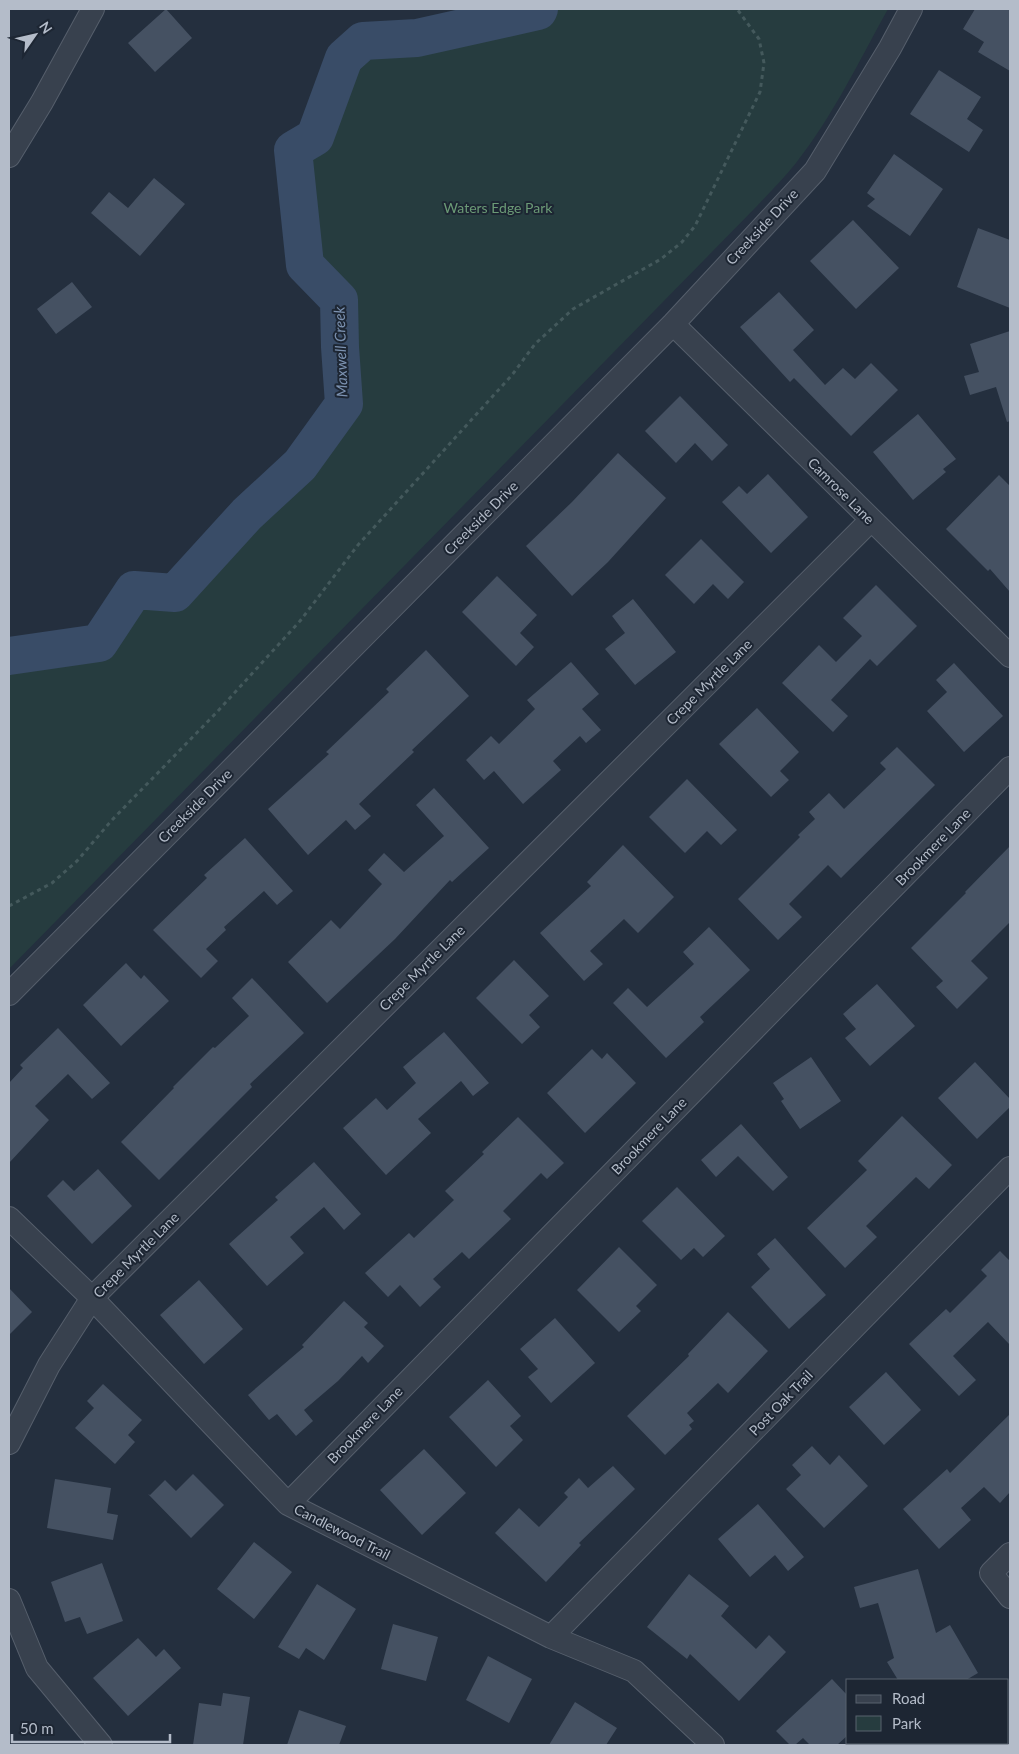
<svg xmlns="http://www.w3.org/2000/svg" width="1019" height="1754" viewBox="0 0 1019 1754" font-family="Lato,sans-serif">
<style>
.green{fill:#263c3f}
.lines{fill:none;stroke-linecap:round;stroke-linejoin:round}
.river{stroke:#394c67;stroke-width:38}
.building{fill:#455162}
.street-casing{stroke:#565f6c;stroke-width:24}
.path{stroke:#44595c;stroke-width:3;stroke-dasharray:4 4;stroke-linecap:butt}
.street{stroke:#38414e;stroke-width:22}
.labels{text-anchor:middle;stroke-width:4;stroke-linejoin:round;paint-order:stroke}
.park-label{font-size:14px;fill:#6b9a76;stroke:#1d2633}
.street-label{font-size:14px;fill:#b4bcc9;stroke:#1d2633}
.water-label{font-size:15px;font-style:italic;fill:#7c92b1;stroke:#1d2633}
</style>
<rect width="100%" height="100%" fill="#242f3e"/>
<path class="green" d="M539,9H888C859,61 833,116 796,163C784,178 770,192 757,206L9,969V656L99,643L134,590L175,593L247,514L300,465L344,404L339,300L305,265L293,150L315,137L344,58L363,41L417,38L538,11Z"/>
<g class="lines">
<path class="river" d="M9,656L99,643L134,590L175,593L247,514L300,465L344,404L340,347L339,300L305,265L293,150L315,137L344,58L363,41L417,38L538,11L539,9"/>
</g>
<path class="building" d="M166,9L192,38L155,72L128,43Z
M975,9H1010V71L978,52L984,42L963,29Z
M939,70L981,97L967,119L983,130L969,152L910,114Z
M894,154L943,189L910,236L867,206L875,199L867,193Z
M154,178L185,204L140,256L91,213L109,192L128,208Z
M853,220L899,268L856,309L810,261Z
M978,228L1010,240V308L957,287Z
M72,282L92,307L56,334L37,309Z
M779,292L814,330L793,350L825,385L843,368L855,379L871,363L898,390L851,436L794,378L790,382L740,327Z
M1010,331V421L1007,422L996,387L970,395L964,376L979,372L970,344Z
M680,396L728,445L712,461L695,443L676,463L645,431Z
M918,414L956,459L943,469L946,472L913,500L873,452Z
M618,453L666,498L608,562L572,596L526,546L572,502Z
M768,474L808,517L771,553L722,502L739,486L747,494Z
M999,475L1010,486V592L990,569L988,571L946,529Z
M701,539L744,582L728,599L713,584L694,604L665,575Z
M497,576L537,615L520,633L534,647L516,666L462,612Z
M876,585L917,626L877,666L870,659L831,700L848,716L833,732L782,683L819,645L836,662L862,636L843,618Z
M633,599L676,652L635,685L605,649L625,633L612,616Z
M426,650L469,696L412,750L414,752L359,804L371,816L355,830L346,820L308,855L268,809L329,754L326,752L389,692L386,689Z
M571,662L599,694L582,709L601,730L586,743L580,736L553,761L561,770L523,804L494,771L484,780L466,760L491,736L499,744L535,709L527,700Z
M954,663L1003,716L964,752L927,711L947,692L936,680Z
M757,708L799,752L780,771L789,780L771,797L719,744Z
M897,747L935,785L841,878L828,865L789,904L802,917L778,940L738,899L800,837L798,835L815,819L809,812L829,793L844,809L886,769L880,763Z
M687,779L737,830L721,845L707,831L685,853L649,817Z
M434,788L489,848L452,882L450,880L395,939L327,1003L288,962L331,920L340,929L382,884L368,870L384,853L404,872L444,836L416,805Z
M245,838L293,891L277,905L264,891L224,927L226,930L206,949L218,961L201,978L153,930L207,878L204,875Z
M623,845L674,897L638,933L624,919L590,951L603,964L584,981L540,933L591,886L587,882Z
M1010,846V922L971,961L988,978L957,1009L936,987L943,981L911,948L966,893L965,892Z
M709,927L750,970L700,1017L704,1022L666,1058L613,1003L628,988L647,1007L694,964L683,952Z
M514,960L549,996L529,1015L540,1027L522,1044L476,998Z
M126,963L141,979L144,975L169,1001L121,1046L83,1005Z
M252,978L304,1033L250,1084L252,1087L159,1180L121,1142L174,1088L173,1087L213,1047L215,1048L249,1016L232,998Z
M877,984L915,1026L870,1066L845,1038L856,1029L843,1014Z
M58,1028L110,1083L92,1099L68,1074L35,1106L49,1120L9,1163V1083L23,1068L20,1065Z
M444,1032L489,1083L473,1096L461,1081L418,1119L431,1133L386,1175L343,1128L376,1098L387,1110L416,1083L403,1067Z
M592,1049L602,1059L607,1053L636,1083L585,1133L547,1093Z
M811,1057L841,1101L800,1129L781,1101L784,1099L773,1083Z
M975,1062L1010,1099V1107L977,1139L938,1098Z
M902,1116L952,1165L929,1189L916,1177L866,1226L877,1237L845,1268L807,1228L867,1170L858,1161Z
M518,1117L564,1163L547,1179L541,1173L503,1211L511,1219L469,1259L462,1252L433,1279L441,1287L420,1307L400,1285L388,1297L365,1273L409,1233L414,1238L454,1200L445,1191L484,1154L482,1152Z
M741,1124L788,1177L773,1191L738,1156L716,1177L701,1160Z
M314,1162L361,1214L344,1230L324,1207L290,1237L304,1253L267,1286L229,1244L278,1200L275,1197Z
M98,1169L132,1206L92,1244L47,1196L63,1180L74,1191Z
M677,1187L725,1236L703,1257L694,1248L681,1260L642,1221Z
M775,1238L826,1295L789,1329L751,1287L770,1269L757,1254Z
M619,1247L657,1285L636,1306L641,1311L619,1332L577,1290Z
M1000,1251L1010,1261V1345L988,1322L953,1356L976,1380L959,1396L909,1344L946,1309L950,1313L987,1276L981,1270Z
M199,1280L243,1329L204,1364L160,1315Z
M9,1288L32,1312L9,1335Z
M344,1301L368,1323L364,1327L384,1346L368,1363L362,1356L338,1381L304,1410L313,1421L296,1436L277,1414L269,1420L248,1395L304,1347L302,1345Z
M728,1312L768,1351L728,1393L718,1383L687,1413L694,1421L689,1425L692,1429L665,1455L627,1416L689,1356L688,1354Z
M555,1318L595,1363L551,1403L528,1377L538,1369L520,1349Z
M886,1372L921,1410L884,1445L849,1407Z
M488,1380L521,1416L510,1426L523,1440L496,1467L449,1417Z
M103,1384L142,1420L128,1435L135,1442L115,1464L75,1428L94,1408L87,1401Z
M1010,1414V1492L1000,1503L984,1487L961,1508L971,1520L939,1549L903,1509L947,1469L950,1473Z
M812,1446L830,1465L839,1455L868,1486L824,1528L786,1489L801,1475L792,1465Z
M424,1449L466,1493L422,1535L380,1490Z
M613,1466L635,1489L579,1543L581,1545L546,1582L495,1533L519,1508L539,1527L568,1497L564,1493L579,1478L588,1488Z
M193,1474L224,1505L191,1538L148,1494L150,1495L165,1480L176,1491Z
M55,1479L111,1488L107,1513L118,1515L113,1540L47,1528Z
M758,1504L804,1557L788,1571L775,1555L750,1577L718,1539Z
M254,1542L292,1572L254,1619L217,1589Z
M102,1563L123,1621L87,1634L80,1617L65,1622L51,1582Z
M918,1569L936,1633L950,1625L978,1673L966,1680H898L887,1662L894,1658L878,1603L860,1608L854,1587Z
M689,1574L729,1606L721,1616L756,1649L769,1635L786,1652L739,1701L690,1654L687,1659L647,1627Z
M317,1584L356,1609L324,1660L306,1648L299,1659L278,1647Z
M393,1624L438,1637L426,1681L381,1669Z
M138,1638L156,1657L164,1649L181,1668L128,1716L93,1678Z
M488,1656L532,1679L509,1723L466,1700Z
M832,1679L848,1696V1735L837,1745H810L803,1738L795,1745H790L776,1731Z
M223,1693L250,1697L243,1745H193L199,1703L221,1706Z
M575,1702L617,1728L606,1745H549Z
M299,1710L346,1726L339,1745H287Z"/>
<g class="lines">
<g class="street-casing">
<path id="street" d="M9,156L42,102L93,9
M673,324L1010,656
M9,994L673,324L815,171L890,48L911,9
M9,1218L92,1298L288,1504L551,1637L634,1671L713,1745
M9,1443L49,1365L92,1298L871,520
M288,1504L1010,768
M1010,1554L991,1573L1010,1597
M9,1600L37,1668L101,1745
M551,1637L1010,1168"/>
</g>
<path class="path" d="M9,906L52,883L77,861L112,820L217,712L300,621L358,545L512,375L535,344L573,309L661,259L682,242L695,226L760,92L764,63L759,39L737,9"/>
<use href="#street" class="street"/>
</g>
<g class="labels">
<g class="park-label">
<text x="498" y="213">Waters Edge Park</text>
</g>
<g class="street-label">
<text transform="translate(762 227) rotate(-47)" y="5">Creekside Drive</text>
<text transform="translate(841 491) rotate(45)" y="5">Camrose Lane</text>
<text transform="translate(481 518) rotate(-45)" y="5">Creekside Drive</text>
<text transform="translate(709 682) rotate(-45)" y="5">Crepe Myrtle Lane</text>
<text transform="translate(195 806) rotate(-45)" y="5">Creekside Drive</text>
<text transform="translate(933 847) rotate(-46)" y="5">Brookmere Lane</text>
<text transform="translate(422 968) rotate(-45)" y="5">Crepe Myrtle Lane</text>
<text transform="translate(649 1136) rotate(-46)" y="5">Brookmere Lane</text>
<text transform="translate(136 1255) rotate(-45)" y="5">Crepe Myrtle Lane</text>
<text transform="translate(781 1403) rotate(-46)" y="5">Post Oak Trail</text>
<text transform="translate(365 1425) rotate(-46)" y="5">Brookmere Lane</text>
<text transform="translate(342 1532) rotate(27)" y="5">Candlewood Trail</text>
</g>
<g class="water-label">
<text transform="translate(341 352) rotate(-92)" y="5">Maxwell Creek</text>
</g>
</g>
<rect width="1019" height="1754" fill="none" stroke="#b4bcc9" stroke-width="20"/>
<rect x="846" y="1679" width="162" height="65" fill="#1d2633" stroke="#59626f"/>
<rect x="856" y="1695" width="25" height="8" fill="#38414e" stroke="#59626f"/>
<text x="892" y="1704" font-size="15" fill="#b4bcc9">Road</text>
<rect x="856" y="1716" width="25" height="15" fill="#263c3f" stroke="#59626f"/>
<text x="892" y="1729" font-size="15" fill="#b4bcc9">Park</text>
<g transform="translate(35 35) rotate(56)" stroke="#1d2633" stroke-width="4" paint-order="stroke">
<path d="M0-4L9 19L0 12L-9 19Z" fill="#b4bcc9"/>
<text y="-8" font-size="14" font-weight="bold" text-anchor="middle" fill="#b4bcc9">N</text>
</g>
<path d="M12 1734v8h158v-8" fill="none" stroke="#b4bcc9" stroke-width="2.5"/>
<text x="20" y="1734" font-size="15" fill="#b4bcc9" stroke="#1d2633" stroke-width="4" paint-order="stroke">50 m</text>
</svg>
